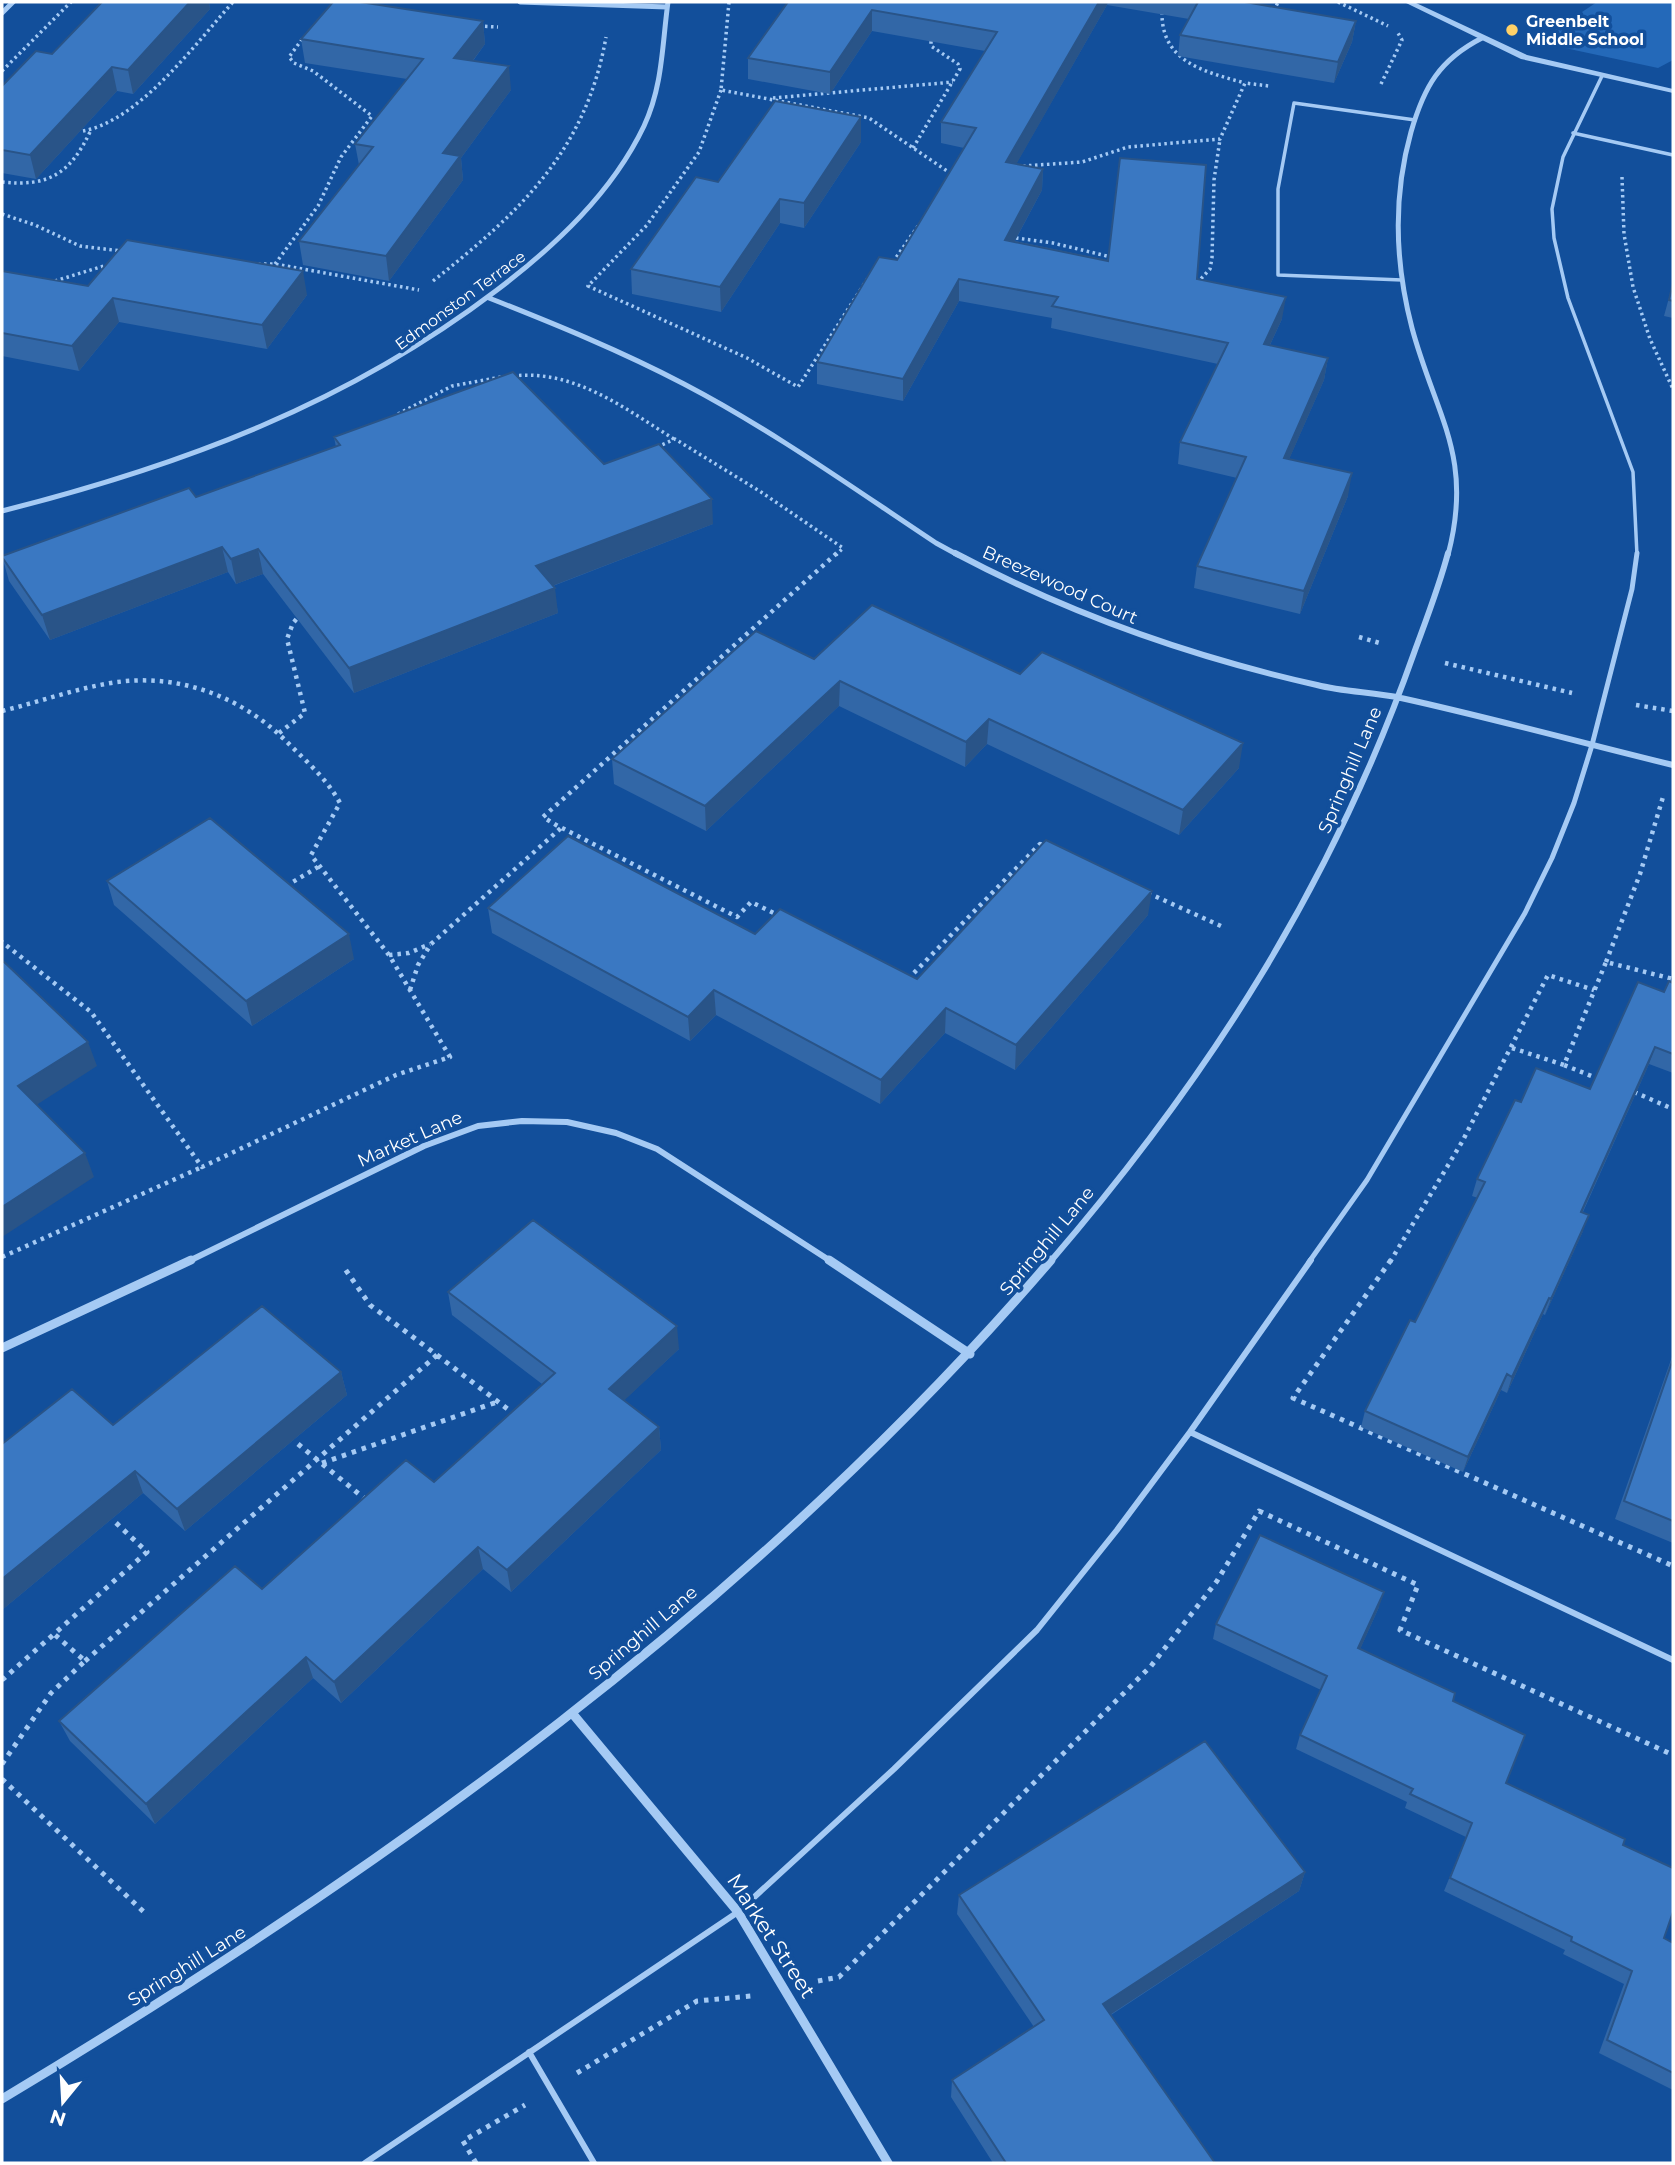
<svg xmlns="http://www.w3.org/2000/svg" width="1675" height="2165" viewBox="0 0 1675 2165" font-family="Montserrat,sans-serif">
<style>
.green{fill:#2469b9}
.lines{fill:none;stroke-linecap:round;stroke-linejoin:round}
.path-far2{stroke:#a5caf4;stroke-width:3.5;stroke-dasharray:2.5 3.5;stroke-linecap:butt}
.path-far1{stroke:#a5caf4;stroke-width:4.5;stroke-dasharray:3.5 5;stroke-linecap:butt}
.path{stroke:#a5caf4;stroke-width:5;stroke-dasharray:4.5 6;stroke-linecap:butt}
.service-far2{stroke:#a5caf4;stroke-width:3.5}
.service-far1{stroke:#a5caf4;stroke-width:5}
.service{stroke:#a5caf4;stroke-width:6}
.minor-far2{stroke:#a5caf4;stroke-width:5}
.minor-far1{stroke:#a5caf4;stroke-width:6}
.minor{stroke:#a5caf4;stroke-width:9}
.tertiary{fill:#a5caf4;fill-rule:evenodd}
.wall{fill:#3267a7}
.shaded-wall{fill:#295488}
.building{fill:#3a78c2;stroke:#295488;stroke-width:2}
.poi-dot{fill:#ffd168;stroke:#124f9b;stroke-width:2.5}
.labels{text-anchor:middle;stroke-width:7;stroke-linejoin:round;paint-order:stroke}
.far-poi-label{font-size:16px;font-weight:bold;fill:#fff;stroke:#124f9b;text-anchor:start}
.far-street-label{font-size:16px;fill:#fff;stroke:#124f9b}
.street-label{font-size:18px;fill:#fff;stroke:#124f9b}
.near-street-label{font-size:21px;fill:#fff;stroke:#124f9b}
</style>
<rect width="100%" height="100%" fill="#124f9b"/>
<path class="green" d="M1597,2H1673V60L1658,68L1537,42Z"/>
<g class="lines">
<path class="path-far2" d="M729,2L721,90L869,118L950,173L953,172
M1338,2L1388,26
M1274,11L1278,2
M1162,12C1161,62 1205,72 1245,83
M479,26L498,27
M2,71L71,2
M1381,84L1402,40L1398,33
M721,90L699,152L647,225L588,286L747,358L798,387L870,275
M773,98L953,82
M83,131C139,121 196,43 233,2
M913,148L960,69L958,64L931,46V38
M1023,166L1082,162L1128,147L1220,139L1245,83L1269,86
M1622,177L1624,234L1633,287L1650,339L1673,389
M2,182C48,187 70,174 90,132
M2,214L35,225L80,246L121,251
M1016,238L1053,243L1111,257
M893,262L918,226
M258,264H275L419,290
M275,264L318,206L341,157L372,116L313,71L294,63L289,57L303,38
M55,281L110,264
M433,281C520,212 586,151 606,37
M1197,283L1210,269L1212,258L1214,180L1220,139
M513,376C574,369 624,408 674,439
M398,414L452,386L501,377
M657,447L675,439L761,492L843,548L836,555"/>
<path class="path-far1" d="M1359,637L1383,644
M1445,663L1572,693
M1636,705L1673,711
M2,711C39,702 74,689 111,683C177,672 241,696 287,742C306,761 327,779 340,803L311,855L389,955L450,1057L396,1075L202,1167L91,1012L2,942
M279,733L305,713L287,639L293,623L301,614
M562,828L737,917L751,902L778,915
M286,886L318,867
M1148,893L1221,926
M389,955L409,953L430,944
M1606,962L1640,874L1663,797
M908,979L1040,844L1045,846
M410,990L418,965L431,944L561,828L543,817L837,553
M1512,1048L1564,1065
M1599,1079L1564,1065L1606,962L1673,979
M1634,1092L1673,1109
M2,1257L202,1167
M1390,1262L1462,1142L1548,975L1594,990"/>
<path class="path" d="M1391,1260L1293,1398L1673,1566
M437,1355L514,1414
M298,1444L365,1499
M322,1463L497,1402
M85,1661L437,1355L370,1305L343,1266
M2,1680L54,1634
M2,1764L51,1693L85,1661L54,1634L147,1552L114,1521
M2,1779L146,1914
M818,1981L839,1977L1151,1666L1217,1581L1259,1511L1418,1585L1400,1630L1673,1755
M577,2073L697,2001L751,1996
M476,2163L463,2141L525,2105"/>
<path class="service-far2" d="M1602,76L1563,157L1552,209L1554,238L1568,298L1633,472L1637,555
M1573,133L1673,155
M1402,280L1278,275V189L1294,103L1415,120"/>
<path class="service-far1" d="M1309,1262L1367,1180L1525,913L1552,858L1574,803L1592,745L1632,589L1637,553"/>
<path class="service" d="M1190,1432L1673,1660
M529,2052L594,2163
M365,2163L738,1912L894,1769L1037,1630L1117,1530L1190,1432L1311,1260"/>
<path class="minor-far2" d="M520,2L667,7
M2,13L13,2
M489,298C555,324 621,351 684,384C772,430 853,488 936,543L958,555
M2,511C183,465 347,404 497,290C555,246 612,193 644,126C663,85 662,45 668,2
M1448,555C1474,456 1436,417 1412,328C1395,263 1393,196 1411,132C1424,87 1439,60 1482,38"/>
<path class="minor-far1" d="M955,553C1068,613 1192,657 1317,685C1344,692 1373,692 1401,698C1492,718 1582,743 1673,765
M187,1262L424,1146L478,1126L522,1121L567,1122L616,1133L657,1149L832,1262
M1050,1262C1210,1076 1332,885 1414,653C1426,620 1439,587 1448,553"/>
<path class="minor" d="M829,1260L970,1354
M2,1348L191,1260
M572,1713L738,1912L888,2163
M2,2099C386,1869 758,1602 1051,1260"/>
<path class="tertiary" d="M1404,2H1414L1527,55L1673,89V93L1521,59Z"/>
</g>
<path class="wall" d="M102,2H209L210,9L133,94L117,91L36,179L2,173V86L52,54Z
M788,2H1245L1356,21L1352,42L1334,83L1178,56L1180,35L1189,19L1107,5L1016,164L1043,169L1042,190L1015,241L1197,279L1282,319L1270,345L1328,358L1324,380L1289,459L1348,496L1300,614L1194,588L1197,566L1237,478L1178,464L1180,442L1218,364L1051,328L1052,318L959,301L903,401L817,384V362L897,260L964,148L941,143V122L985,51L872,31L830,94L748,79V58Z
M483,21L485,44L473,61L511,90L461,158L463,180L389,281L303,265L299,241L359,165L355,144L407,79L305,63L301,39Z
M861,142L804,228L780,223L721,312L632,294L631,269L718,182Z
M2,271L88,286L307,295L267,349L119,322L79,371L2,356Z
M1673,283V318L1664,316Z
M334,437L604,464L713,524L553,586L558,613L354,693L263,574L236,584L228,572L50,640L9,581L2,556L196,497L336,447Z
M814,659L1020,674L1239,768L1179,835L987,744L965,767L839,706L706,831L614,784L612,759Z
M107,881L354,959L252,1026L114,905Z
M488,908L755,934L917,979L1148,915L1015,1070L945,1033L880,1104L716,1015L690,1041L492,933Z
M1673,983V1073L1649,1064L1583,1212V1231L1545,1315L1543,1314L1507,1393L1501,1390L1463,1472L1361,1427L1365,1411L1415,1322L1478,1198L1472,1196L1477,1179L1521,1102L1590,1089L1664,992Z
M448,1292L679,1349L624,1400L659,1427L661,1450L511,1592L483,1569L341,1703L313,1678L155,1824L70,1741L59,1721L262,1589L434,1482L542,1384L452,1315Z
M1673,1354V1543L1615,1519Z
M341,1372L347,1395L185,1531L143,1493L2,1610V1444L113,1425Z
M1379,1607L1360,1649L1453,1701L1506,1783L1623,1845L1664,1938L1673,1943V2090L1599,2053L1624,1984L1563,1954L1565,1950L1444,1891L1466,1837L1405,1808L1407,1802L1296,1749L1300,1735L1321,1690L1213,1639L1216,1624Z
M1305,1872L1299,1891L1111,2015L1215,2163H993L951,2097L952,2080L1034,2027L957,1914L959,1895Z"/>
<path class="shaded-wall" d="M190,2H209L210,9L133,94L128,70Z
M1099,2H1108L1107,5L1005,184L1006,162Z
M872,10V31L830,94V72Z
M483,21L485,44L457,82L454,58Z
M1356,21L1352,42L1334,83L1338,62Z
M509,66L511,90L461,158L463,180L389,281L386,256L443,153Z
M112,67L117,91L36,179L30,155Z
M861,117V142L804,228V203Z
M1043,169L1042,190L1004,261L1005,240Z
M780,199V223L721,312L720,287Z
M303,271L307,295L267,349L262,325Z
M959,279V301L903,401V379Z
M1286,297L1282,319L1260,366L1264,344Z
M113,298L119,322L79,371L72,346Z
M1328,358L1324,380L1280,480L1284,458Z
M1352,473L1348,496L1300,614L1304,591Z
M712,499L713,524L539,591L536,566Z
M222,547L228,572L50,640L42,615Z
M258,549L263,574L236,584L231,559Z
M555,588L558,613L354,693L349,668Z
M840,681L839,706L706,831L705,806Z
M989,719L987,744L965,767L966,742Z
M1243,743L1239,768L1179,835L1183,810Z
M1152,891L1148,915L1015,1070L1016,1045Z
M349,934L354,959L252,1026L246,1001Z
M714,990L716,1015L690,1041L688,1017Z
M946,1008L945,1033L880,1104L881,1080Z
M88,1042L97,1066L27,1111L18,1086Z
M1655,1047L1649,1064L1575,1228L1581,1212Z
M85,1153L94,1177L2,1237V1207Z
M1589,1215L1583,1231L1545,1315L1551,1299Z
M1549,1298L1543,1314L1507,1393L1512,1377Z
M677,1326L679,1349L612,1412L609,1389Z
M341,1372L347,1395L185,1531L177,1509Z
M1507,1374L1501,1390L1463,1472L1468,1457Z
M659,1427L661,1450L511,1592L507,1570Z
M135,1471L143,1493L2,1610V1579Z
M478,1547L483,1569L341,1703L334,1682Z
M1384,1592L1379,1607L1354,1663L1358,1648Z
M306,1657L313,1678L155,1824L146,1804Z
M1305,1872L1299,1891L1099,2022L1103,2004Z"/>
<path class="building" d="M102,2H190L128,70L112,67L30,155L2,150V86L36,51L52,54Z
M333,2H360L483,21L454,58L509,66L443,153L460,156L386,256L299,241L373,147L355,144L423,59L301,39Z
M788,2H1099L1006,162L1043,169L1005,240L1108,261L1120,158L1206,165L1197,279L1286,297L1264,344L1328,358L1284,458L1352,473L1304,591L1197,566L1246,457L1180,442L1228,343L1052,306L1058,297L959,279L903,379L817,362L879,257L897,260L976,128L941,122L997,32L872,10L830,72L748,58Z
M1198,2H1245L1356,21L1338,62L1180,35Z
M775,101L861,117L804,203L780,199L720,287L631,269L696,177L718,182Z
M127,240L303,271L262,325L113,298L72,346L2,333V271L88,286Z
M1673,283V301L1669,300Z
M513,372L604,464L659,444L712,499L536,566L555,588L349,668L258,549L231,559L222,547L42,615L2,557V556L189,488L196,497L340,445L334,437Z
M872,605L1020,674L1042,652L1243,743L1183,810L989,719L966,742L840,681L705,806L612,759L756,631L814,659Z
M210,818L349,934L246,1001L107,881Z
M568,836L755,934L780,909L917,979L1046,840L1152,891L1016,1045L946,1008L881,1080L714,990L688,1017L488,908Z
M2,960L88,1042L18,1086L85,1153L2,1207Z
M1669,981L1673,983V1054L1655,1047L1581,1212L1589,1215L1551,1299L1549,1298L1512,1377L1507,1374L1468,1457L1365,1411L1410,1320L1415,1322L1485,1182L1477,1179L1515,1100L1521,1102L1536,1068L1590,1089L1638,982L1664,992Z
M533,1220L677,1326L609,1389L659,1427L507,1570L478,1547L334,1682L306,1657L146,1804L59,1721L235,1566L262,1589L406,1460L434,1482L555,1373L448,1292Z
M262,1306L341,1372L177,1509L135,1471L2,1579V1444L72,1389L113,1425Z
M1673,1359V1521L1624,1501Z
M1260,1535L1384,1592L1358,1648L1455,1693L1453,1701L1525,1735L1506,1783L1625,1839L1623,1845L1673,1868V1912L1664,1938L1673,1943V2073L1607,2040L1632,1971L1571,1941L1572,1937L1450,1878L1472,1823L1410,1794L1413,1789L1300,1735L1327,1676L1216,1624Z
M1205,1741L1305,1872L1103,2004L1215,2163H1006L952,2080L1044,2020L959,1895Z"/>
<circle class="poi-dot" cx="1512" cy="30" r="7"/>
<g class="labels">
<g class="far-poi-label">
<text x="1526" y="27">Greenbelt<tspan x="1526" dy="18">Middle School</tspan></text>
</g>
<g class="far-street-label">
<text transform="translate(460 300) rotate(-36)" y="6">Edmonston Terrace</text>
</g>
<g class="street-label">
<text transform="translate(1060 585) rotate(24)" y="6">Breezewood Court</text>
<text transform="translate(1350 770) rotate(-67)" y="6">Springhill Lane</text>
<text transform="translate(410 1139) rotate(-24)" y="6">Market Lane</text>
<text transform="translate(1047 1241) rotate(-50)" y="6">Springhill Lane</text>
<text transform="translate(643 1633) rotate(-40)" y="6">Springhill Lane</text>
<text transform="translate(187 1966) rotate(-32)" y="6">Springhill Lane</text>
</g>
<g class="near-street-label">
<text transform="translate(771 1936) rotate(57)" y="7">Market Street</text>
</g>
</g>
<rect width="1675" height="2165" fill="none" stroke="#ffffff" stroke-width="7"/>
<g transform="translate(63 2102) rotate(198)" stroke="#124f9b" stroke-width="5" paint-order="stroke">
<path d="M0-5L12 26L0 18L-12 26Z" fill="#ffffff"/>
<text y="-10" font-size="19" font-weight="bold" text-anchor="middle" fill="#ffffff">N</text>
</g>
</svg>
